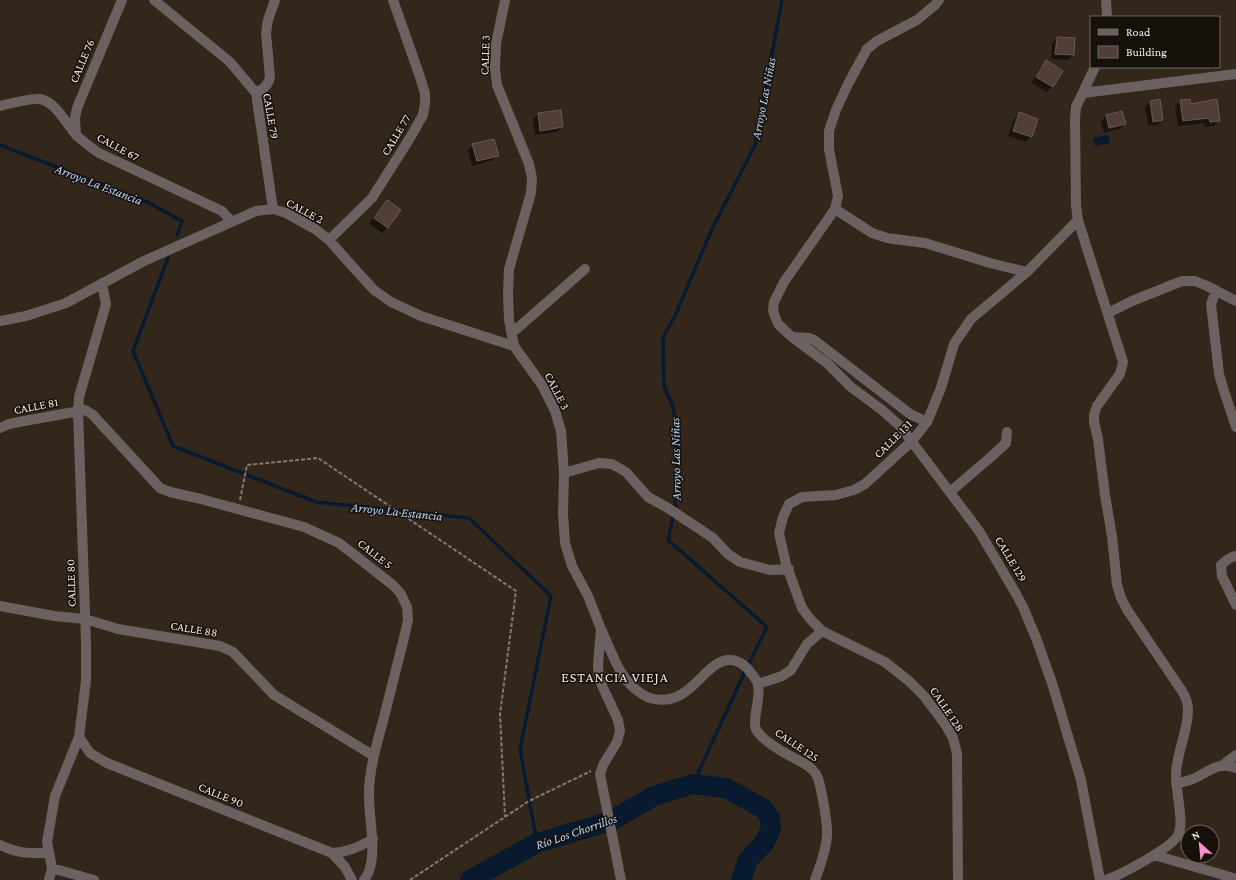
<svg xmlns="http://www.w3.org/2000/svg" width="1236" height="880" viewBox="0 0 1236 880" font-family="'Crimson Pro',serif">
<style>
.water{fill:#081a2f}
.shadow{fill:#0007}
.lines{fill:none;stroke-linecap:round;stroke-linejoin:round}
.stream{stroke:#081a2f;stroke-width:3.5}
.river{stroke:#081a2f;stroke-width:20}
.building{fill:#513e39;stroke:#6c5852}
.path{stroke:#867a71;stroke-width:2;stroke-dasharray:4 2;stroke-linecap:butt}
.minor{stroke:#6b6160;stroke-width:10}
.labels{text-anchor:middle;stroke-width:3;stroke-linejoin:round;paint-order:stroke}
.street-label{font-size:12px;fill:#f1e8e1;stroke:#16100b}
.water-label{font-size:13px;font-style:italic;fill:#b5d4fa;stroke:#16100b}
.quarter-label{font-size:14px;letter-spacing:1px;fill:#f1e8e1;stroke:#16100b}
</style>
<rect width="100%" height="100%" fill="#33261b"/>
<path class="water" d="M1108,135L1110,143L1095,146L1093,138Z"/>
<path class="shadow" d="M1057,38L1073,55L1068,60L1051,59L1052,43Z
M1046,62L1062,71L1052,87L1047,92L1031,83L1041,67Z
M1150,101L1162,120L1157,125L1148,126L1145,107Z
M1181,101L1190,105L1219,121L1214,126L1205,127L1204,123L1178,126L1175,106Z
M1122,112L1125,124L1119,129L1104,133L1101,121L1106,116Z
M1019,113L1031,136L1026,142L1008,136L1014,119Z
M539,114L562,127L557,132L535,135L533,119Z
M473,145L498,155L493,160L472,166L468,150Z
M387,201V228L382,233L369,224L382,206Z"/>
<g class="lines">
<path class="stream" d="M0,145L149,203L182,221L177,235
M168,258L133,351L173,446L316,502L469,518L551,596L520,749L537,843
M693,784L747,667L767,627L668,540L675,508L677,432L673,407L664,386L663,337L675,316L711,231L755,145L782,0"/>
<path class="river" d="M470,880L537,843L611,821L654,796L693,784L726,788L764,809L770,818L771,829L764,843L748,860L741,880"/>
</g>
<path class="building" d="M1057,37L1075,38L1074,55L1055,54Z
M1046,60L1063,71L1053,87L1036,77Z
M1160,99L1163,120L1153,122L1150,101Z
M1190,99L1191,104L1217,99L1220,121L1210,122L1209,118L1183,121L1180,100Z
M561,110L563,127L540,131L538,113Z
M1122,111L1126,124L1109,128L1106,115Z
M1019,112L1038,119L1032,137L1013,131Z
M494,139L499,156L477,161L472,144Z
M387,200L401,210L388,228L374,218Z"/>
<g class="lines">
<path class="path" d="M240,500L247,465L318,458L516,591L500,714L505,817
M410,880L529,801L591,771"/>
<path class="minor" d="M154,0L230,62L256,93L273,209
M505,0L496,44L495,68L497,85L529,164L532,178L531,193L509,269L508,293L509,320L514,346L542,385L555,411L561,431L564,473L563,514L565,543L572,566L588,596L601,629L598,665L599,679L618,720L620,731L617,742L603,765L600,774L621,880
M939,0L935,5L917,20L877,41L867,49L848,84L836,110L829,131V149L838,196L835,209L784,282L774,302L773,311L778,324L792,337L828,364L851,387L882,410L900,426L979,531L1015,592L1023,607L1036,638L1052,683L1081,780L1100,880
M1106,0L1107,17
M1095,67L1076,107L1075,119L1076,206L1078,220L1123,362L1120,374L1097,406L1094,415V422L1098,439L1105,495L1112,536L1117,585L1121,598L1128,611L1182,691C1184,694 1186,698 1187,702C1192,720 1176,755 1176,774C1175,790 1185,822 1178,835C1172,848 1120,875 1106,880
M256,93C263,89 268,86 270,77L266,33L268,20L275,0
M1083,93L1236,74
M0,106C8,104 33,98 40,99C56,102 67,125 77,136C84,142 91,148 99,153L222,211L232,222
M76,135L75,118L77,108L122,0
M835,209L872,233L887,238L925,243L990,263L1027,272
M329,240L372,198L410,138L423,115L425,103V93L419,74L393,0
M1216,291L1211,304L1219,374L1224,391L1236,427
M1108,313L1132,301L1182,281H1195L1207,286L1236,301
M0,321L26,316L66,303L144,261L256,211L273,209L286,213L315,229L329,240L353,267L374,290L391,302L421,316L514,346
M512,333L585,269
M792,337L809,338L814,340L910,414L927,422
M0,428L9,424L24,421L85,410L92,414L160,488L170,492L201,499L304,527L339,543L393,585L401,594L407,607L408,620L404,638C397,666 390,693 383,721C377,743 369,770 369,793C368,817 380,861 364,880
M564,473L599,463L612,464L626,472L648,497L668,508L713,538L728,554L740,562L770,570L789,569
M950,492L992,456L1006,443L1007,432
M1236,556C1229,557 1226,561 1221,565L1222,576L1236,605
M0,606L54,616L85,619L118,629L220,646L233,652L274,695L374,756
M602,631C608,645 614,660 621,672C627,683 639,694 650,698C694,711 705,652 736,661C742,663 747,667 750,672C753,675 757,681 758,685C761,697 752,721 756,729C763,743 791,756 805,764C809,766 813,770 816,774C821,782 828,826 827,836C826,851 820,866 815,880
M758,684L782,676L791,670L807,644L822,631
M79,737L90,753L107,763L332,853L345,867L352,880
M1223,765L1236,755
M1176,784C1182,782 1189,781 1195,778C1210,771 1218,761 1236,768
M0,845C19,854 29,853 49,853
M332,853C348,852 359,847 373,839
M1154,855L1220,874L1236,879
M52,868L94,880
M49,880L52,868L47,842L55,796L79,737L86,681V642L78,411L79,397L106,304L102,283
M958,880L957,754L953,738L945,724L924,696L909,681L885,662L822,631L811,620L802,608L786,564L779,533L783,517L789,504L802,497L836,495L854,490L865,484L912,441L927,422L941,388L954,344L971,319L1027,272L1078,220"/>
</g>
<g class="labels">
<g class="street-label">
<text transform="translate(485 55) rotate(-88)" y="4">CALLE 3</text>
<text transform="translate(82 61) rotate(-67)" y="4">CALLE 76</text>
<text transform="translate(271 116) rotate(80)" y="4">CALLE 79</text>
<text transform="translate(396 135) rotate(-59)" y="4">CALLE 77</text>
<text transform="translate(118 147) rotate(28)" y="4">CALLE 67</text>
<text transform="translate(305 211) rotate(28)" y="4">CALLE 2</text>
<text transform="translate(557 391) rotate(63)" y="4">CALLE 3</text>
<text transform="translate(36 406) rotate(-11)" y="4">CALLE 81</text>
<text transform="translate(893 439) rotate(-45)" y="4">CALLE 131</text>
<text transform="translate(375 554) rotate(38)" y="4">CALLE 5</text>
<text transform="translate(1011 559) rotate(59)" y="4">CALLE 129</text>
<text transform="translate(71 583) rotate(-92)" y="4">CALLE 80</text>
<text transform="translate(194 629) rotate(9)" y="4">CALLE 88</text>
<text transform="translate(947 709) rotate(56)" y="4">CALLE 128</text>
<text transform="translate(797 745) rotate(34)" y="4">CALLE 125</text>
<text transform="translate(221 795) rotate(22)" y="4">CALLE 90</text>
</g>
<g class="water-label">
<text transform="translate(763 98) rotate(-79)" y="5">Arroyo Las Niñas</text>
<text transform="translate(99 184) rotate(21)" y="5">Arroyo La Estancia</text>
<text transform="translate(675 459) rotate(-91)" y="5">Arroyo Las Niñas</text>
<text transform="translate(397 511) rotate(6)" y="5">Arroyo La Estancia</text>
<text transform="translate(576 831) rotate(-19)" y="5">Río Los Chorrillos</text>
</g>
<g class="quarter-label">
<text x="615" y="682">ESTANCIA VIEJA</text>
</g>
</g>
<rect x="1090" y="16" width="130" height="52" fill="#16100b" stroke="#6e6661"/>
<rect x="1098" y="29" width="20" height="6" fill="#6b6160" stroke="#6e6661"/>
<text x="1126" y="36" font-size="12" fill="#f1e8e1">Road</text>
<rect x="1098" y="46" width="20" height="12" fill="#513e39" stroke="#6e6661"/>
<text x="1126" y="56" font-size="12" fill="#f1e8e1">Building</text>
<g transform="translate(1200 844) rotate(333)"><circle r="19" fill="#16100b" stroke="#6e6661"/>
<path d="M0-3L7 15L0 10L-7 15Z" fill="#f98fc8"/>
<text y="-6" font-size="11" font-weight="bold" text-anchor="middle" fill="#f1e8e1">N</text>
</g>
</svg>
